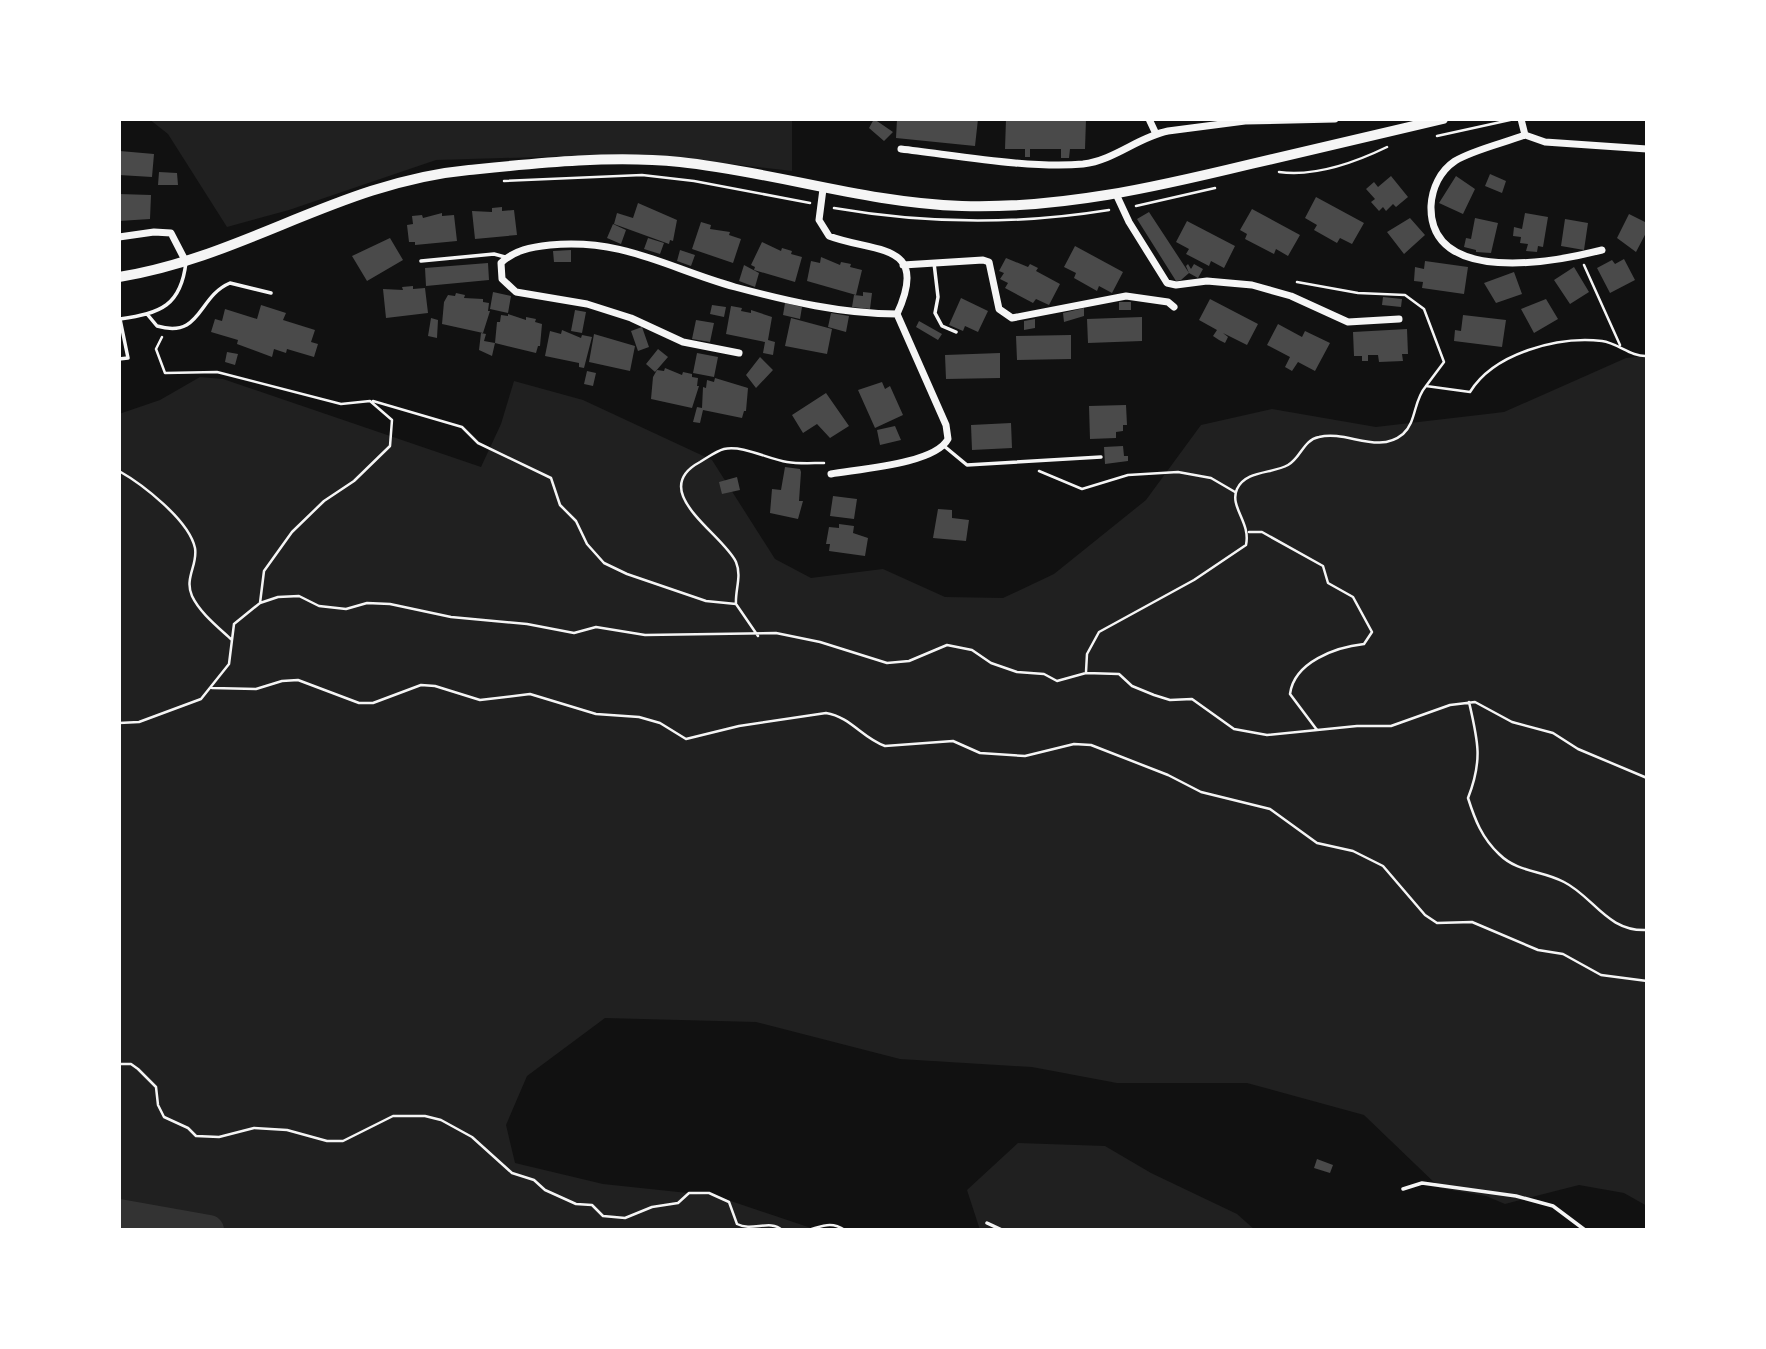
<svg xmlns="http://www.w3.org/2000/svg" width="1766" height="1349" viewBox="0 0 1766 1349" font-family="Mulish,sans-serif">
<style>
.green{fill:#202020}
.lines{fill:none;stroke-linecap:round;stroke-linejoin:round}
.river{stroke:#333;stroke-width:30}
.building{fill:#4a4a4a}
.path{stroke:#f5f5f5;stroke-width:2.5}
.service{stroke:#f5f5f5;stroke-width:3.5}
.minor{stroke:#f5f5f5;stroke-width:7}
.secondary{stroke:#f5f5f5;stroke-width:10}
</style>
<rect width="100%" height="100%" fill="#111"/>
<path class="green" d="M149,119H792V171L643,154L436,160L289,210L227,227L168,134Z
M1647,356V1206L1624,1193L1579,1185L1505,1204L1486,1196L1440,1188L1364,1115L1247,1083H1117L1032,1067L900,1059L756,1022L605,1018L527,1076L506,1125L515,1163L603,1184L716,1196L817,1230H119V414L160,400L200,377L223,379L481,467L501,424L514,381L583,400L712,460L775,559L811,578L883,569L945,597L1003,598L1054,574L1146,500L1201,425L1272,409L1376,427L1504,412L1626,358Z
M1018,1143L1105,1146L1151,1173L1237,1214L1255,1230H980L967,1190Z"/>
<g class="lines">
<path class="river" d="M119,1214L209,1230"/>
</g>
<path class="building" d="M874,119L893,132L884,141L869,128Z
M897,119H978L975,146L896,138Z
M1006,119H1086L1085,149H1070L1069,158H1061V149H1030V157H1025V149H1005Z
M120,151L154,154L152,177L119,175Z
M159,172L177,173L178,185H158Z
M1490,174L1506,181L1502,193L1485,186Z
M1391,176L1408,197L1396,207L1393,204L1386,211L1383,207L1379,211L1371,202L1375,199L1366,189L1374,182L1378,187Z
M1456,176L1475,189L1463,214L1439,203Z
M119,194L151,195L150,219L119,221Z
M1316,197L1364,223L1352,244L1340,238L1337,243L1314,230L1317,225L1305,218Z
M638,203L677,220L673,241L670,240L669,244L614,224L617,213L633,218Z
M502,207V211L514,210L517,235L475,239L472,211L492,212V208Z
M1252,209L1300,235L1288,256L1276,249L1274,254L1245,239L1247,234L1240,230Z
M1149,212L1189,273L1181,280L1176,281L1137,219Z
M442,213V216L454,215L457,241L415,245V242H409L407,225L413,224L412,216L422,215L423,218Z
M1525,213L1548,217L1543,247L1538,246L1537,252L1526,251L1528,244L1520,243L1521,237L1513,236L1514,227L1522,229Z
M1629,214L1647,223V231L1636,252L1617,238Z
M1410,218L1425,235L1404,254L1387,232Z
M1475,218L1498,223L1491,253L1476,252V250L1464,247L1466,238L1471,239Z
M1565,219L1588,223L1584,250L1561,246Z
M1187,221L1235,246L1224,268L1211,261L1209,266L1186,254L1189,249L1176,242Z
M701,222L711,225L710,229L730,232L729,235L741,239L733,263L692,249Z
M613,224L626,230L621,244L607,238Z
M390,238L403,260L367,281L352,256Z
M648,238L664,243L660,254L644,249Z
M762,242L781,251L782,248L792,251L791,254L802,257L795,282L754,270L755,267L751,265Z
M1075,246L1123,272L1112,293L1099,286L1097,291L1074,278L1076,273L1064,267Z
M571,250V262H554L553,251Z
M680,250L695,255L691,266L677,261Z
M821,257L840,265L841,262L851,264L850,267L862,270L856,295L807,281L811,261L820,263Z
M1006,258L1028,267L1030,264L1038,268L1036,271L1060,284L1049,305L1036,299L1033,303L1005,288L1008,283L1000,279L1004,273L999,271Z
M1624,259L1635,280L1610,293L1597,268L1612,260L1615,264Z
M1425,261L1468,267L1464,294L1422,288L1423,282L1414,281L1415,267L1424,269Z
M488,263L489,280L426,286L425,268Z
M1188,264L1191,269L1194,264L1203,269L1198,278L1189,273L1186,266Z
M744,265L759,273L755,287L739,281Z
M1574,267L1589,292L1570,304L1554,280Z
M1514,272L1522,294L1496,303L1484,283Z
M413,286V289L425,288L428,313L386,318L383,289L403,290L402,287Z
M493,292L511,296L508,313L490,309Z
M863,292L872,293L870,309L852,307L854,295L863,296Z
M456,293L465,295L464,298L483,299V302L489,303L488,311H490L483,333L442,324L444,302L448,295L455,296Z
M1383,297L1402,299L1401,307L1382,305Z
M961,298L988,311L978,332L965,326L963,331L949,325Z
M1210,299L1258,324L1247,345L1223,333L1228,337L1225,343L1219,340L1213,336L1217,330L1199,320Z
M1546,299L1558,319L1534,333L1521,309Z
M1119,302H1131V310H1119Z
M785,303L802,307L800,319L783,315Z
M261,305L286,313L283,320L315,330L311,342L318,344L314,357L287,349L286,353L274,349L272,357L237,344L238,340L211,332L215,319L222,321L225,309L257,319Z
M712,305L726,307L724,317L710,314Z
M731,306L742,308L741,311L751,313V310L772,317L768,340L775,342L773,355L763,353L765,342L726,334Z
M1084,308V316L1064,322L1063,313Z
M575,310L586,312L582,333L571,331Z
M831,313L849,316L846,332L828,327Z
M508,314L526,320V317L536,319L535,322L542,324L540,346H538L536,353L495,343L492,356L479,350L481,333L486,334L484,341L495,343L497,322H500L501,315L508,316Z
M1463,315L1506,320L1502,347L1454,341L1455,330L1461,331Z
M1142,317V341L1088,343L1087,319Z
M431,318L438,320L437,338L428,336Z
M791,318L832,329L827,354L785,346Z
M1035,319V328L1024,330V321Z
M696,320L714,323L710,342L692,339Z
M919,321L942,334L938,340L916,327Z
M1278,324L1302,337L1305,331L1330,343L1315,371L1298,362L1292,371L1285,367L1290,357L1267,345Z
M642,327L649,347L638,351L631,331Z
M1407,329L1408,354H1402L1403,361L1379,362L1378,355H1368V361H1362V356H1354L1353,332Z
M562,330L581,338L582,335L592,337L584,368L579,367V363L545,356L550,331L561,334Z
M594,334L635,346L630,371L589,362Z
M1071,335V359L1017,360L1016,336Z
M658,349L668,357L655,372L646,364Z
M227,352L238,354L235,365L225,362Z
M697,353L718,357L714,377L693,373Z
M1000,353V378L946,379L945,355Z
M760,357L773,370L756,388L746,375Z
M665,368L682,375L683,372L692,374V377L698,378L697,386H699L692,408L651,399L653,377L657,370L664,371Z
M587,371L596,373L593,386L584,384Z
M715,378L748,388L746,411H744L742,418L703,410L700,423L693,422L697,407L702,408L703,387L706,388L707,380L714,382Z
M882,382L885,389L890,386L903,415L875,428L858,390Z
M826,393L849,426L830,438L817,424L803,433L792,415Z
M1126,405L1127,425H1123V431L1116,432V438L1090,439L1089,406Z
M1011,423L1012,448L972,450L971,425Z
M895,426L901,440L880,445L877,430Z
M1123,446L1124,456H1128V461L1105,464L1104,447Z
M785,467L800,469L801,472L799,501H803L798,519L770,513L772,489L781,490Z
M737,477L740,490L722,494L719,482Z
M833,496L857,499L854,519L830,516Z
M938,509L952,510V518L969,520L966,541L933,538Z
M839,524L854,526L853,533L868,538L865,556L829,551L830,544H826L829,527L839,528Z
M1317,1159L1333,1165L1330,1173L1314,1168Z"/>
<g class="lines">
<path class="path" d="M1437,136L1510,120
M1279,172C1315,177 1354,163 1387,147
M504,181L642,175L694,181L810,203
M1136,206L1215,188
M834,208C926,224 1016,225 1109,210
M1584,265L1620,345
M1297,282L1358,293L1405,295L1424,309L1444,362L1426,386
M162,337L156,349L165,373L217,372L341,404L370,401L392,420L390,446L354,481L324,501L292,532L264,571L260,603
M373,401L462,427L478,443L551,478L560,505L576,521L587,544L604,563L627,574L706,601L736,604
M119,471C142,484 189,520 195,548C198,565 184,578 192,596C200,613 218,627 232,640
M1039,471L1082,489L1128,475L1178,472L1211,478L1235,492
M1249,532H1262L1323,566L1328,583L1353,597L1372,632L1364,644C1336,647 1294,662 1290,694L1317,730
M758,636L736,604C735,590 742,576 736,562C723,534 646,491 700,462C707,458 716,451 724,449C743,445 768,459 787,462C799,464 812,463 824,463
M1086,672L1087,654L1099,632L1194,580L1246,545C1251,522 1229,507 1237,489C1246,470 1272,474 1288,465C1301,458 1303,440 1319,437C1347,430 1378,455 1403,434C1417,421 1413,401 1426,386L1470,392C1494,353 1558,336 1602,341C1618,343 1631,357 1647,356
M212,688L256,689L282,681L298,680L359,703H373L421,685L435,686L480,700L530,694L596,714L639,717L660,723L686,739L739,726L826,713C851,717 862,738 885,746L953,741L980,753L1025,756L1074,744L1091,745L1168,775L1201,792L1270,809L1317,843L1353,851L1383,866L1425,915L1437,923L1472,922L1538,950L1563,954L1601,975L1647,981
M1469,702C1478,741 1483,760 1468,798C1475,820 1482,838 1499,854C1518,873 1542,870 1564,882C1594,897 1607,932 1647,930
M119,723L139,722L201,699L229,664L234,624L260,603L278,597L299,596L319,606L346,609L367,603L390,604L451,617L527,624L574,633L596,627L645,635L776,633L820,642L887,663L909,661L947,645L972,650L991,663L1017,672L1044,674L1057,681L1086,673L1119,674L1132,686L1154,695L1170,700L1192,699L1234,729L1267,735L1357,726H1391L1450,705L1475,702L1512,722L1553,733L1578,749L1647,778
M119,1064H131L138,1069L156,1087L158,1105L164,1117L188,1128L196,1136L219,1137L254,1128L287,1130L327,1141H343L393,1116H425L441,1120L472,1137L512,1173L534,1180L545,1190L576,1204L592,1205L603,1216L625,1218L652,1207L678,1203L689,1193H709L729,1202L737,1224C752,1232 770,1219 782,1230
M808,1230C823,1226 831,1221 845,1230"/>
<path class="service" d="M421,261L494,254L505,257
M934,263L938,297L935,313L942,326L956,332
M147,314L157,326C202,339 197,297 230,283L271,293
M119,359L128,358L120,319C161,313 181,306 186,262
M944,446L967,465L1101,457
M1403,1189L1422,1183L1516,1196L1553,1206L1585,1230
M987,1223L1002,1230"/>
<path class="minor" d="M1149,119L1156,134
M1521,119L1525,135C1504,143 1473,150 1455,161C1440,171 1432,188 1431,206C1429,286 1555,262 1602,250
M1525,135L1545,142L1647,149
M901,149C954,155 1031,169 1083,164C1115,160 1138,137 1168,131L1245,121L1335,119
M1116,194L1129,222L1167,283L1176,285L1207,281L1252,285L1291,296L1348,322L1399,319
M119,237L154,232L171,233L186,262
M903,265L983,260L989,262L999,309L1012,318L1126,296L1168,302L1174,307
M739,353L683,342L631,318L587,304L516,292L502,279L501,263C514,250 532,247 550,245C624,238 667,268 735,287C787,301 843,314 897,314C931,241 873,253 829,236L819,220L823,189
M831,474C859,469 935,464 948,439L946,425L897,314"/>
<path class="secondary" d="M119,277C244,257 340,182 469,170C538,163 611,155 680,162C775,172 866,203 962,206C1061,209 1156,187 1251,164C1315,149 1379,134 1443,119"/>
</g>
<rect width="1766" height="1349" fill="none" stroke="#ffffff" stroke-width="242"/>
</svg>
